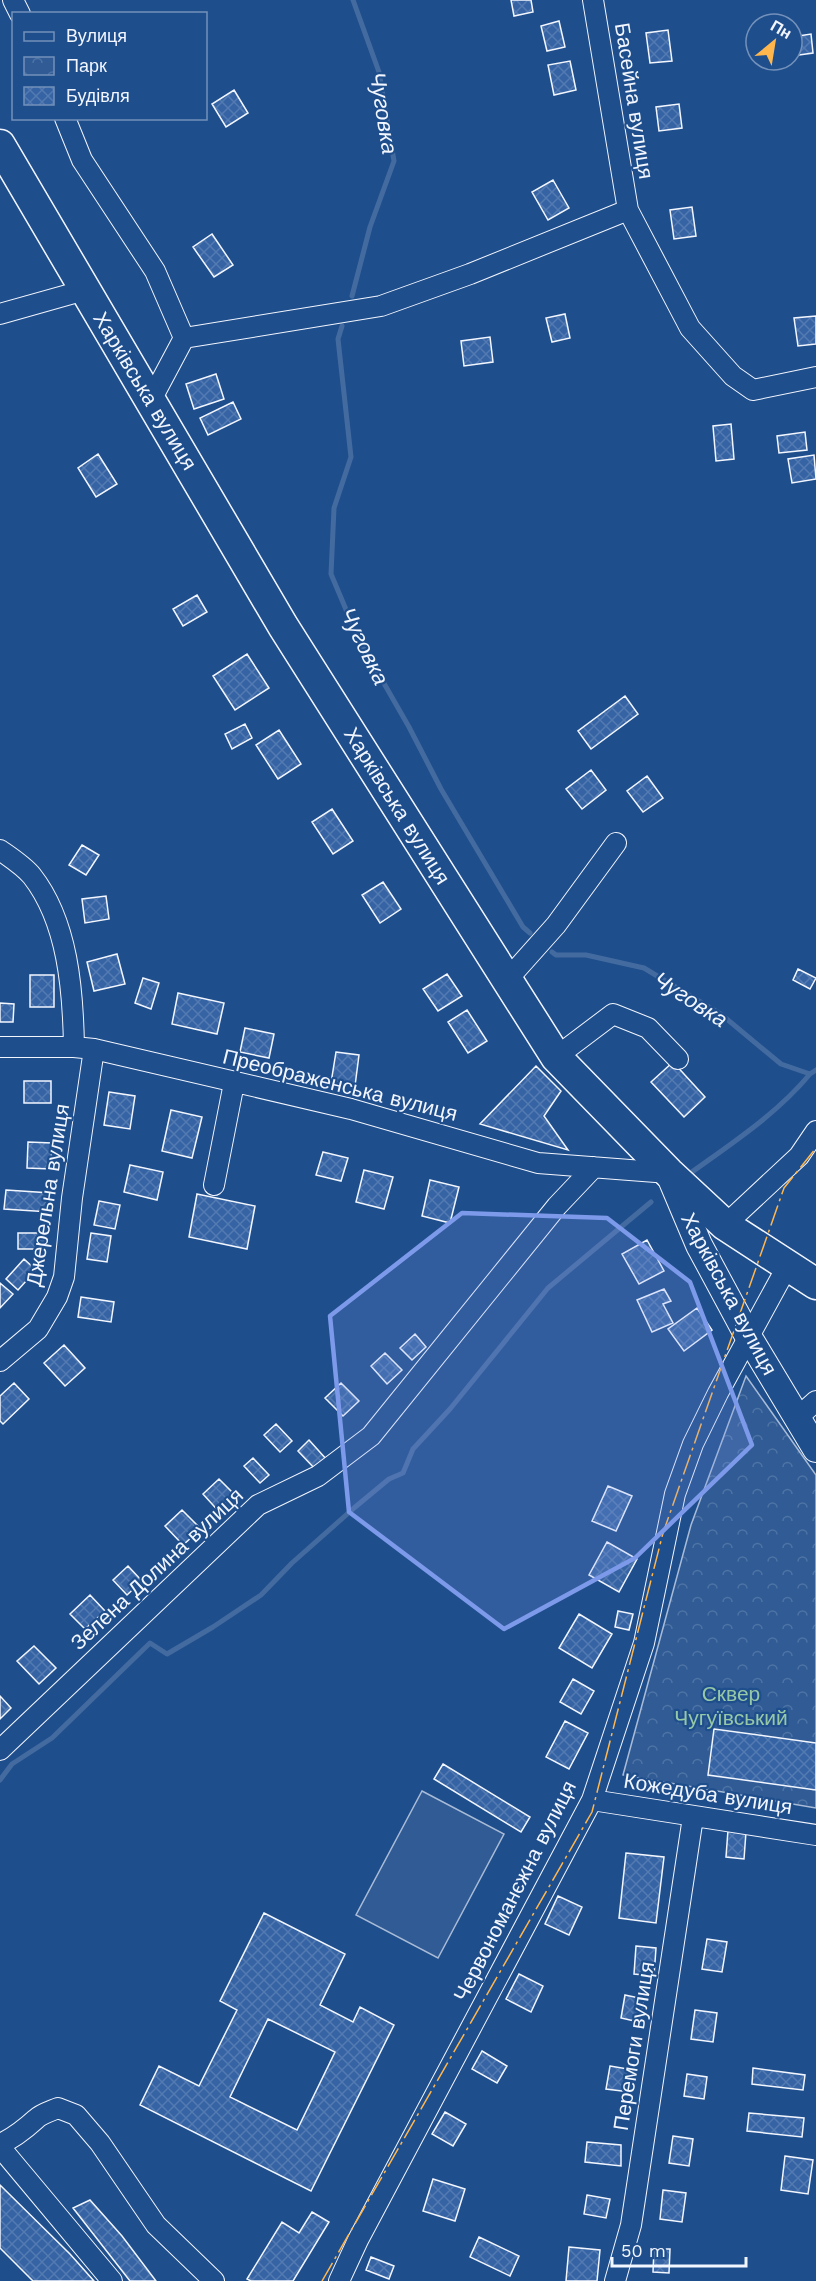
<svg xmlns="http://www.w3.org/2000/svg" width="816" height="2281" viewBox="0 0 816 2281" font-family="'Work Sans',sans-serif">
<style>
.built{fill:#305b95;stroke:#a8bbd7;stroke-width:1.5}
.park{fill:url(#park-crowns);stroke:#a8bbd7;stroke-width:1.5}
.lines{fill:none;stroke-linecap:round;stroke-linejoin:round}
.stream{stroke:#446ba0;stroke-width:5}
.building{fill:url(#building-cross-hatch);stroke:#f2f6ff;stroke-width:1.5;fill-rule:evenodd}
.minor-casing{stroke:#f2f6ff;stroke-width:22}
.major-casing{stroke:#f2f6ff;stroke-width:28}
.highway-casing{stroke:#f2f6ff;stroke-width:33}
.minor{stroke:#1f4e8c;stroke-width:20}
.major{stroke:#1f4e8c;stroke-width:26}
.highway{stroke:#1f4e8c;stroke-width:30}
.power{stroke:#ffb74d;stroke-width:1.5;stroke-dasharray:21 4.5 3 4.5;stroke-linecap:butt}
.marked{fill:#7d9aea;fill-opacity:0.2;stroke:#7d9aea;stroke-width:4.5;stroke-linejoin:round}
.labels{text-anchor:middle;stroke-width:4.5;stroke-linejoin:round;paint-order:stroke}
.street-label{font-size:21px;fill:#f2f6ff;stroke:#1f4e8c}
.park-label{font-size:21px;fill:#97c8a6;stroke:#1f4e8c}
.water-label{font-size:22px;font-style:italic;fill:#f2f6ff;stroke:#1f4e8c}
</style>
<defs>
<pattern id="park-crowns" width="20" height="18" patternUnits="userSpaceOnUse" patternTransform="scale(1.5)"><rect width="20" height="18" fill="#305b95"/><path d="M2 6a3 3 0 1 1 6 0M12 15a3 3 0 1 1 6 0" fill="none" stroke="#4e73a5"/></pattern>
<pattern id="building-cross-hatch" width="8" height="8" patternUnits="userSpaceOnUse" patternTransform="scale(1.5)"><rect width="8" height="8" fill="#3563a3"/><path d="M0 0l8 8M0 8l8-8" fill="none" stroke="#537ab1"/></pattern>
</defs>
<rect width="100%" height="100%" fill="#1f4e8c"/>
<path class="built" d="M422,1791L504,1834L438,1958L356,1915Z"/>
<path class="park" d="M746,1376L816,1475V1808L623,1775L691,1525Z"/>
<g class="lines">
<path class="stream" d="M352,296L370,227L394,161L379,72L353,0
M342,326L338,339L351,457L334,508L331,574L358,638L409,727L441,789L523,927L530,933
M552,952L556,955H586L644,968L722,1015L781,1064L810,1074L816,1070
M685,1177C729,1145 775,1116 810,1074
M0,1780L12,1764L52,1738L150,1643L167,1654L213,1627L261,1595L292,1563L354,1508L389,1479L403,1473L413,1449L450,1409L548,1288L651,1202"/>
</g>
<path class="building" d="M511,0H531L533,12L514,16Z
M559,21L565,47L547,51L541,26Z
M668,30L672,61L650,63L646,33Z
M811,34L813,53L792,56V37Z
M570,61L576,90L554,95L548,65Z
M234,90L248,113L226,127L212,104Z
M679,104L682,128L659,131L656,107Z
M553,180L569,208L548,220L532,192Z
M692,207L696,236L674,239L670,210Z
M212,234L233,265L214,277L193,247Z
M565,314L570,338L552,342L546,318Z
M816,316V344L798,346L794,318Z
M490,337L493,362L464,366L461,341Z
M216,374L224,399L194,409L186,384Z
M233,402L241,419L208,435L200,418Z
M731,424L734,459L716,461L713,426Z
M805,432L807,450L779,453L777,436Z
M98,454L117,484L96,497L78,468Z
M814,455L816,479L792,483L788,459Z
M197,595L207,612L183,626L173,609Z
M247,654L269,688L235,710L213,676Z
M625,696L638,714L591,749L578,731Z
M245,724L252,738L232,749L225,734Z
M279,730L301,764L278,779L256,745Z
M591,770L606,790L582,809L566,789Z
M647,776L663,798L643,812L627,791Z
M332,809L353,841L333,854L312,822Z
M82,845L99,855L86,875L69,865Z
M383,882L401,909L380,923L362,895Z
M106,896L109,919L85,923L82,899Z
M117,954L125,984L94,991L87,962Z
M798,969L816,978L810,989L793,980Z
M447,974L462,996L438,1011L423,989Z
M30,975H54V1007H30Z
M143,978L159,983L151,1009L135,1003Z
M178,993L224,1003L217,1034L172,1024Z
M0,1003L14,1004L13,1022H0Z
M467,1010L487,1041L468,1053L448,1022Z
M245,1028L274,1034L269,1058L240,1052Z
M336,1052L359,1055L355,1086L331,1083Z
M673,1062L705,1097L684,1117L651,1082Z
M536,1066L561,1091L544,1116L568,1150L480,1124Z
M24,1081H51V1103H24Z
M109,1092L135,1096L130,1129L104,1125Z
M171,1110L202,1117L192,1158L162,1151Z
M28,1142L52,1143L51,1169L27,1168Z
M323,1152L348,1158L341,1181L316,1175Z
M130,1165L163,1172L157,1200L124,1192Z
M364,1170L393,1177L384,1209L356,1202Z
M430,1180L459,1187L450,1223L422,1216Z
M6,1190L51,1193L50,1212L4,1209Z
M197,1194L255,1206L247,1249L189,1237Z
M99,1201L120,1205L115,1229L94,1225Z
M18,1233H46V1249H18Z
M91,1233L111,1236L107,1262L87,1259Z
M647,1240L664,1271L639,1284L622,1254Z
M24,1259L36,1270L18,1290L6,1279Z
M0,1283L13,1294L0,1308Z
M664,1289L671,1301L663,1304L673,1323L652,1332L637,1300Z
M81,1297L114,1302L111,1322L78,1317Z
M697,1308L712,1330L684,1351L668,1329Z
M415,1334L426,1347L412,1360L400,1348Z
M64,1345L85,1368L65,1386L44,1363Z
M385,1353L402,1370L387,1384L371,1366Z
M14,1383L29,1399L3,1424L0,1421V1396Z
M341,1383L359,1401L343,1416L325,1398Z
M276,1424L292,1441L280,1452L264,1435Z
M309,1440L327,1460L316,1470L298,1451Z
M253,1458L269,1475L260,1483L244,1466Z
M219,1479L239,1499L222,1515L203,1494Z
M608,1486L632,1496L616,1531L592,1521Z
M182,1510L201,1529L183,1545L165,1526Z
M607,1542L637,1559L619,1592L589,1575Z
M128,1566L142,1581L127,1595L113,1580Z
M90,1595L105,1611L85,1629L70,1614Z
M618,1611L633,1614L629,1630L615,1627Z
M579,1614L612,1634L592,1668L559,1648Z
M34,1646L56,1668L39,1684L17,1661Z
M573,1679L594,1691L581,1714L560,1702Z
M0,1696L11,1708L0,1719Z
M565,1721L588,1733L569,1769L546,1757Z
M714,1729L816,1743V1790L708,1775Z
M443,1764L530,1817L521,1832L434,1779Z
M728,1830L746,1832L744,1859L726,1857Z
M626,1853L664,1857L656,1923L619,1918Z
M558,1896L582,1907L569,1935L545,1924Z
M264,1913L345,1954L320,2005L353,2022L360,2007L394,2025L311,2191L140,2105L159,2066L199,2086L237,2010L220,2001ZM268,2019L335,2052L297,2130L230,2097Z
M707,1939L727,1942L722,1972L702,1969Z
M636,1946L656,1948L654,1976L634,1974Z
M519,1974L543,1986L531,2012L506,1999Z
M625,1995L644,1999L639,2022L621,2018Z
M695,2010L717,2013L713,2042L691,2039Z
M482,2051L507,2066L497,2083L472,2069Z
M610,2066L634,2070L630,2092L606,2089Z
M753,2068L805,2075L803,2090L752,2084Z
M687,2074L707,2077L704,2099L684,2096Z
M445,2112L466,2124L453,2146L432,2134Z
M749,2113L804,2118L802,2137L747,2131Z
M673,2136L693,2139L689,2166L669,2163Z
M587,2142L621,2145V2166L585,2162Z
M785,2156L813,2160L808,2194L781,2190Z
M433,2179L465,2189L455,2221L423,2211Z
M0,2185L70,2254L94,2281H33L0,2248Z
M663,2190L686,2193L682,2222L660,2219Z
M587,2195L610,2199L606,2218L584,2214Z
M90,2200L122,2236L156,2281H130L73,2208Z
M312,2212L329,2222L293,2281H251L247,2279L282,2222L299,2233Z
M479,2237L519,2256L510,2276L470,2257Z
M569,2247L600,2250L597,2281H566Z
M654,2249H670L669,2273L653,2272Z
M371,2257L394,2266L389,2279L366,2270Z"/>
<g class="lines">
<g class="minor-casing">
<path id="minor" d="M13,0L20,14
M593,0L628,210L690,328L733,376L753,390L816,377
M65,118L82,160L155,271L184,338L151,400
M0,314L85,290
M184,338L381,306L470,274L628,210
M0,850C10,857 24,866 32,876C68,922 73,990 74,1047
M507,980L556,925L616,843
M0,1047H74L94,1049L351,1109L538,1163L669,1173
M556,1057L613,1014L648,1028L678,1059
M214,1185L234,1083
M725,1225L799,1156L816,1131
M0,1361L38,1329L57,1297L64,1277L72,1198L94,1049
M797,1418L816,1401
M0,1750L258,1505L318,1476L371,1436L557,1206L594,1167
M592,1800L816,1835
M0,2144C14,2138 25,2129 36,2119C41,2114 51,2111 58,2108L76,2115L100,2143L156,2225L214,2281
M0,2147L112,2281
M339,2281L358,2240L592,1800L644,1643L675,1494L693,1444L718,1393L788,1265
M615,2281L631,2225L693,1817"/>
</g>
<g class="major-casing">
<path id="major" d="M669,1174L699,1245L748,1336L816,1449"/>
</g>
<g class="highway-casing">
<path id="highway" d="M0,145L283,626L556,1057L669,1173L725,1225L816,1284"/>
</g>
<use href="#minor" class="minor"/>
<use href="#major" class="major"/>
<use href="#highway" class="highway"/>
<path class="power" d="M322,2281L592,1812L663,1533L784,1188L816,1148"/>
</g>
<path class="marked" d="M462,1213L607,1218L690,1282L752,1445L635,1558L504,1629L349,1512L330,1316Z"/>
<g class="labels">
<g class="street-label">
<text transform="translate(634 101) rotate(81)" y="7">Басейна вулиця</text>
<text transform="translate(145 391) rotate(59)" y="7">Харківська вулиця</text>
<text transform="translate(397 806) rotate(58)" y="7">Харківська вулиця</text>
<text transform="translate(340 1085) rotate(14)" y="7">Преображенська вулиця</text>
<text transform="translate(48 1195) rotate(-81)" y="7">Джерельна вулиця</text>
<text transform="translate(729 1294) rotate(62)" y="7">Харківська вулиця</text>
<text transform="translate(157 1569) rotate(-43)" y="7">Зелена Долина вулиця</text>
<text transform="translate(708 1794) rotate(9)" y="7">Кожедуба вулиця</text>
<text transform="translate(515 1891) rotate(-63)" y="7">Червономанєжна вулиця</text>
<text transform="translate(634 2046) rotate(-81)" y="7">Перемоги вулиця</text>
</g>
<g class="park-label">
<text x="731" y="1701">Сквер<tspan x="731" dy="24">Чугуївський</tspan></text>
</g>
<g class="water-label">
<text transform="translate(384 113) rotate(81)" y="8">Чуговка</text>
<text transform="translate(365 646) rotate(64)" y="8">Чуговка</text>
<text transform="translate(691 999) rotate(33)" y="8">Чуговка</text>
</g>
</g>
<rect x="12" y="12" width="195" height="108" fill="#1f4e8c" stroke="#7391ba" stroke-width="1.5"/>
<rect x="24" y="32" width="30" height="9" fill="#1f4e8c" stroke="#7391ba" stroke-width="1.5"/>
<text x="66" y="42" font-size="18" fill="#f2f6ff">Вулиця</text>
<rect x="24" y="57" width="30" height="18" fill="url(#park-crowns)" stroke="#7391ba" stroke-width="1.5"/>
<text x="66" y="72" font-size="18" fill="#f2f6ff">Парк</text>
<rect x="24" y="87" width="30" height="18" fill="url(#building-cross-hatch)" stroke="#7391ba" stroke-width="1.5"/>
<text x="66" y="102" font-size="18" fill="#f2f6ff">Будівля</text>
<g transform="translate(774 42) rotate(30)"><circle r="28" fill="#1f4e8c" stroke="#7391ba" stroke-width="1.5"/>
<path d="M0-4.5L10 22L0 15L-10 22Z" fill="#ffb74d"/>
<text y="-9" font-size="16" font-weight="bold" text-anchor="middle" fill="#f2f6ff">Пн</text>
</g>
<path d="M612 2257v9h134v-9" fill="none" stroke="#f2f6ff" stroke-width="3"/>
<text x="621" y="2257" font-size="18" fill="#f2f6ff" stroke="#1f4e8c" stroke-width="4.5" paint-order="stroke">50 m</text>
</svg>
